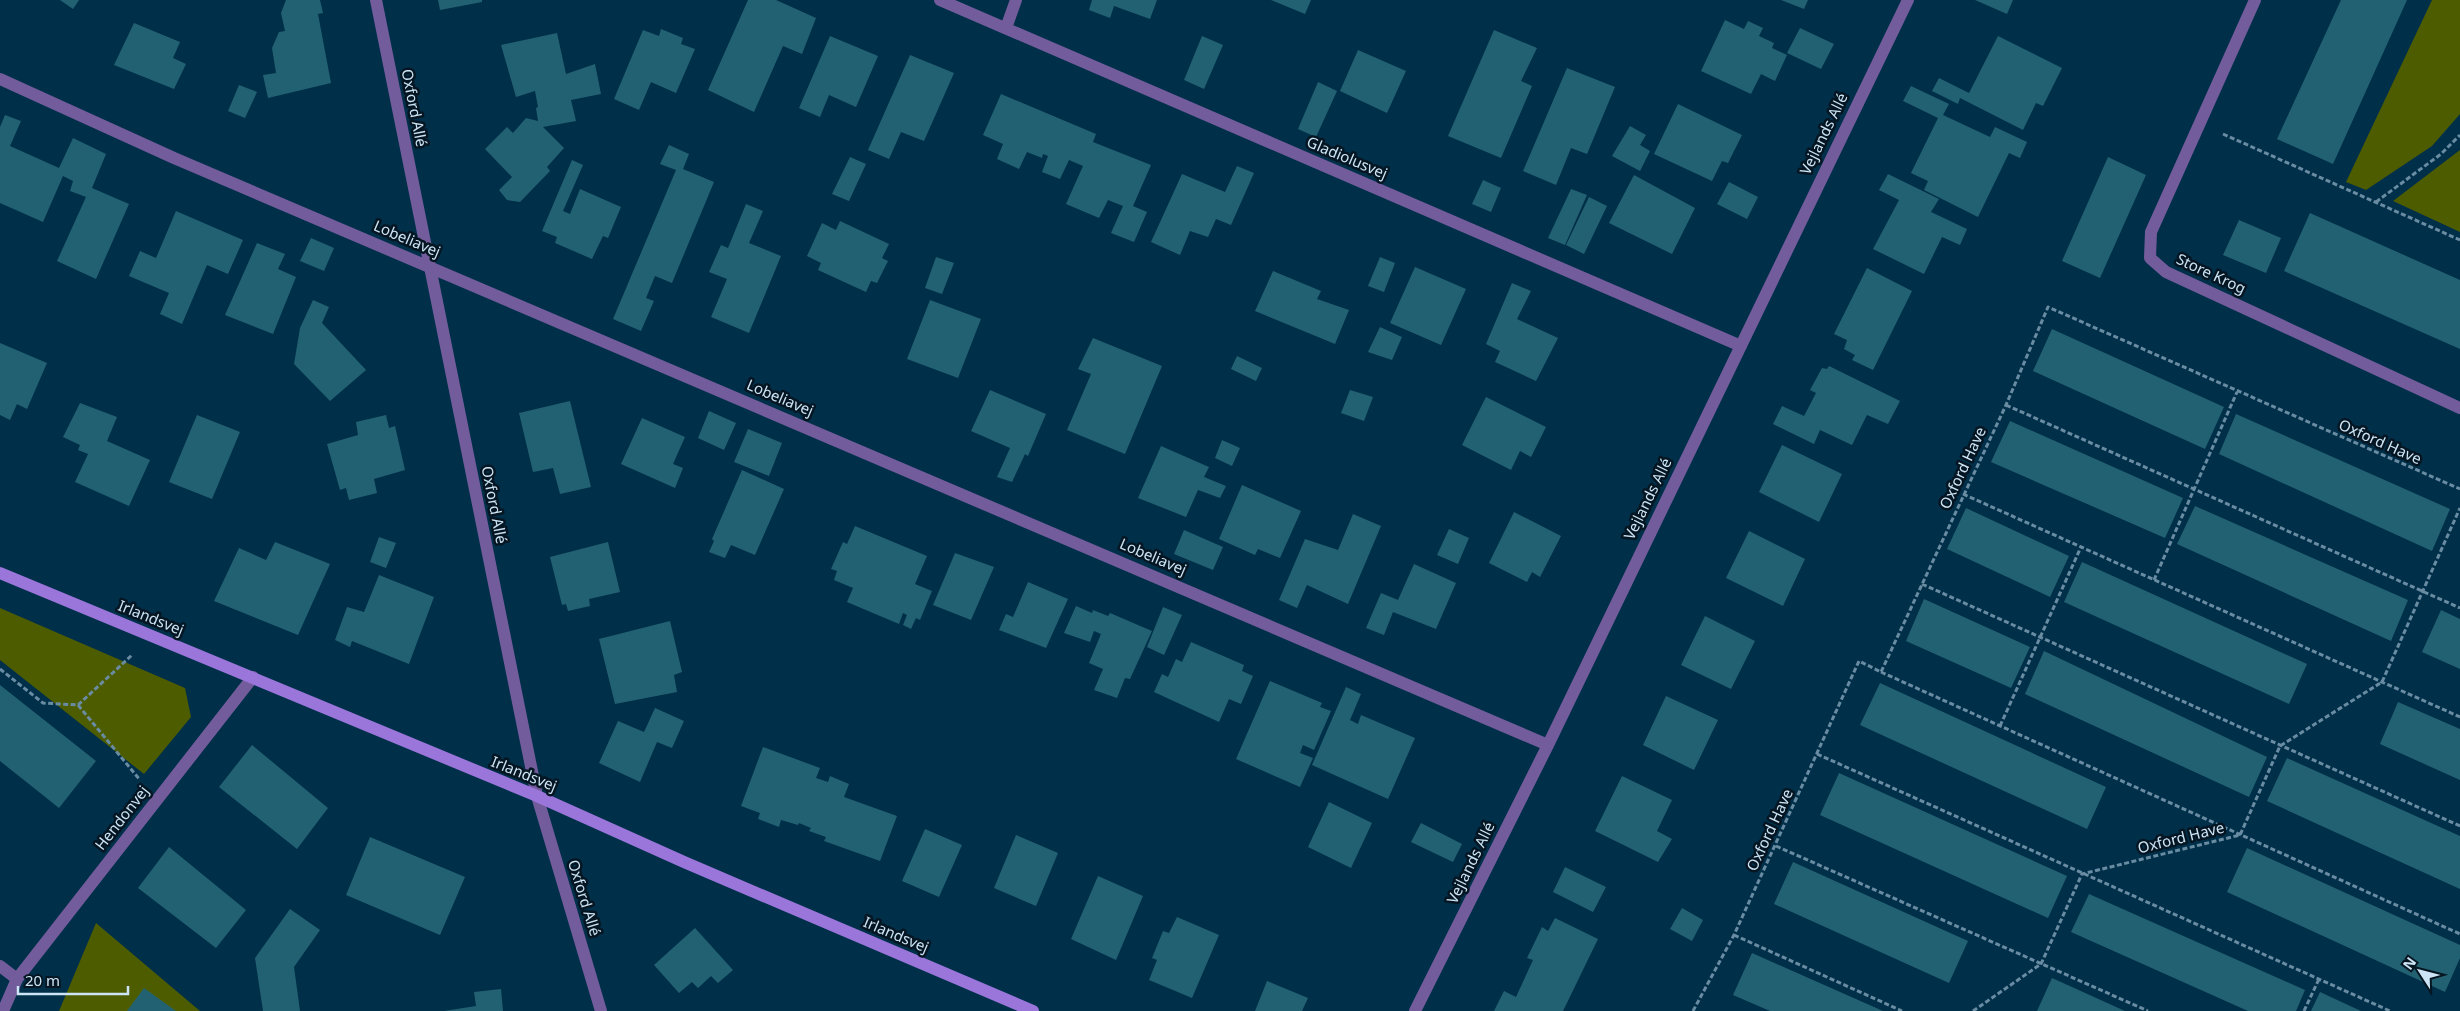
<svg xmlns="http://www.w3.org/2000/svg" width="2460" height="1011" viewBox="0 0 2460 1011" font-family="'Noto Sans',sans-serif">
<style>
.green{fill:#4e5c00}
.building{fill:#226172}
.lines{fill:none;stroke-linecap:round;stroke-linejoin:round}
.path{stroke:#698ca2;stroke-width:3;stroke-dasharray:5 2.5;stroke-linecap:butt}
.street{stroke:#735c9b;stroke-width:12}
.secondary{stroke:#9b76da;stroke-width:12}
.labels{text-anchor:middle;stroke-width:5;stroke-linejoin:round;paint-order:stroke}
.street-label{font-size:15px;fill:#cce4f5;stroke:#051622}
</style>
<rect width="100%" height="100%" fill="#002f4a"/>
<path class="green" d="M2432,0H2460V114L2432,146L2366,190L2346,182Z
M2460,150V232L2393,201Z
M0,608L185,688L191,717L144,774L0,660Z
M96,923L200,1011H59Z"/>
<path class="building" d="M60,0H79L73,9Z
M286,0H320L323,13L318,14L331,83L268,98L263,75L276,73L272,48L279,32L285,31L281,13Z
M438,0H482V2L440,10Z
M748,0H776L816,18L802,54L783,46L754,112L708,90Z
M1092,0H1157L1150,19L1114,6L1110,18L1089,10Z
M1271,0H1311L1305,14Z
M1781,0H1808L1804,9Z
M1975,0H2013L2007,14Z
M2341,0H2407L2333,164L2277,139Z
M1725,20L1744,29L1748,21L1763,28L1759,36L1774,43L1772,48L1787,55L1775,81L1761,74L1751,94L1701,71Z
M134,23L180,42L173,58L186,64L174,89L114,65Z
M1800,28L1834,44L1821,69L1787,53Z
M661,29L683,38L681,44L695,49L676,93L651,82L639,110L614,99L643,30L659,36Z
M1494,30L1537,48L1521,81L1532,86L1501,158L1448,136Z
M557,33L566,74L595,64L601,94L571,100L576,121L543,127L564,148L547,167L550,171L520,202L507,200L499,190L512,177L485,149L507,127L513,133L526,118L538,121L536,108L538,107L535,91L516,97L501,45Z
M830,36L878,56L856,107L829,95L820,117L799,108Z
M1202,36L1223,45L1204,89L1184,80Z
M1998,36L2062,68L2043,106L2036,103L2023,130L1960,98L1958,104L1932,91L1939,78L1969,93Z
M1358,50L1406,71L1387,113L1340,91Z
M910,55L954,73L924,141L901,132L889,159L868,150Z
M1567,68L1615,87L1587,154L1571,148L1556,185L1523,171Z
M1318,82L1337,91L1316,137L1298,129Z
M239,85L257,92L245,118L228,111Z
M1911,86L1949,104L1943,115L1990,137L1995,127L2027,142L2020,158L2009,153L1978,217L1924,190L1928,181L1911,173L1938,118L1903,101Z
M1001,94L1096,134L1093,142L1151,165L1133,206L1147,212L1134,242L1111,233L1123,206L1108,200L1099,218L1066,204L1083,166L1069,160L1060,179L1042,172L1048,156L1043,154L1042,158L1027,152L1019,169L997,159L1003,144L983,135Z
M1678,104L1742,135L1728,163L1722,161L1712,181L1654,154Z
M5,115L21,121L10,146L59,168L73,138L106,154L92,188L129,204L96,279L57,261L86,197L70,191L73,181L63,176L43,222L0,203V127Z
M1630,126L1646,135L1640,145L1650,151L1640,171L1612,156Z
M669,145L689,154L683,169L714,182L672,283L655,276L646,298L654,301L641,331L613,319L676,170L660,164Z
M850,157L866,164L849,201L832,194Z
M2108,157L2146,175L2100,278L2062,261Z
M572,160L583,165L563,211L570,214L580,189L621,207L608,238L603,236L592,259L555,243L557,237L542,231Z
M1237,166L1254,173L1231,225L1216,219L1208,237L1190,231L1180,255L1151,242L1182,174L1225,192Z
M1888,174L1939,199L1931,212L1967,229L1960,245L1942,237L1924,274L1873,249L1899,200L1879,190Z
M1634,175L1695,208L1672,254L1609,223Z
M1483,180L1501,188L1491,212L1472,204Z
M1729,182L1758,197L1747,219L1717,204Z
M1571,189L1587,195L1565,245L1548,238Z
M1589,197L1607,206L1584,254L1566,245Z
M746,204L763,211L749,243L781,256L749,333L711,317L727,279L709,272L721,245L728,248Z
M176,211L243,240L228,274L207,265L182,324L160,314L169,293L129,276L140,251L156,258Z
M2310,213L2460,280V349L2284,271Z
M2239,220L2281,238L2266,273L2223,255Z
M840,221L889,244L882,258L888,261L877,283L871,281L866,292L818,270L821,263L807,256L822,223L836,230Z
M311,238L334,248L324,271L300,261Z
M257,243L285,254L278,269L296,277L273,334L225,315Z
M936,257L954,263L942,294L925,288Z
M1380,257L1395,263L1384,292L1368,286Z
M1415,267L1466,289L1441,345L1390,323Z
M1867,268L1912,291L1873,370L1852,360L1855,355L1844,349L1847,340L1834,334Z
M1273,271L1321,291L1317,299L1349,310L1335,344L1255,311Z
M1512,283L1531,291L1517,319L1558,338L1536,381L1495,362L1500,351L1486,344Z
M313,300L329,307L322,323L366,370L330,401L294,364L300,328Z
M930,300L981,319L958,378L907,359Z
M1380,327L1402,337L1392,360L1368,352Z
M2052,329L2224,407L2205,449L2033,371Z
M1093,338L1162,366L1125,454L1067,430L1091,374L1078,369Z
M0,343L47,363L27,409L17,404L10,420L0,415Z
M1237,356L1262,368L1256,381L1231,369Z
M1829,366L1900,401L1888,424L1867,415L1852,445L1820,430L1814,444L1773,424L1782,406L1804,416L1816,393L1810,390L1822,368L1827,369Z
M990,390L1046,414L1028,456L1025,454L1012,482L997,477L1010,448L971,431Z
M1350,390L1373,397L1364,421L1341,413Z
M1486,397L1546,427L1531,457L1520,451L1511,470L1462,445Z
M570,401L591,487L560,494L553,468L533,472L519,413Z
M80,403L117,417L107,441L150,460L129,506L75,482L88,454L78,450L80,445L63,437Z
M709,411L736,423L724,450L698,438Z
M2236,414L2450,509L2432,551L2219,454Z
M197,415L240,432L212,499L169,482Z
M386,415L389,428L395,426L405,470L374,479L377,493L349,500L346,488L340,490L327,444L358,435L356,422Z
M642,418L685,437L673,464L683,468L675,488L621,464Z
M2010,421L2183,498L2165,538L1991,462Z
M748,429L782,443L769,476L734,462Z
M1222,440L1240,448L1232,466L1215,458Z
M1782,445L1842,474L1819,522L1759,492Z
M1161,446L1209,467L1204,477L1226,486L1220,498L1198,490L1186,517L1138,498Z
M742,470L784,489L755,555L731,545L725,558L709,552L714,541L712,539Z
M1242,485L1301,511L1280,558L1258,549L1255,555L1219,539Z
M2195,506L2408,600L2391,641L2177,544Z
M1966,508L2069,556L2050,597L1947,549Z
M1514,512L1561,536L1540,577L1532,572L1527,582L1489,563Z
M1353,514L1381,526L1348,604L1307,585L1297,608L1279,600L1305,539L1338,550Z
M855,526L927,556L915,584L932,591L920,620L916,618L911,629L903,625L907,615L903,613L899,624L847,602L853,588L834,580L837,571L831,569L843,542L847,544Z
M1449,529L1469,538L1458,564L1437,555Z
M1184,530L1223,547L1213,570L1174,554Z
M1749,531L1805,559L1783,606L1726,578Z
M379,537L396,543L386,568L370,562Z
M275,542L330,564L298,635L214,601L239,548L266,560Z
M608,542L620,592L589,599L590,606L568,611L566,604L562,605L550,557Z
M955,553L994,567L971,620L933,605Z
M2082,562L2307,664L2289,704L2064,602Z
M1414,564L1456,583L1436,629L1393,612L1384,635L1366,628L1381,593L1398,600Z
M379,575L434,597L409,664L352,641L350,647L335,640L347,607L364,612Z
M1028,582L1068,599L1046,648L999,630L1006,614L1013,617Z
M1924,599L2030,647L2011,688L1906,641Z
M1076,606L1092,613L1093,610L1108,616L1110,613L1152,631L1130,679L1125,678L1117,698L1094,690L1103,669L1089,663L1101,634L1094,631L1090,642L1064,633Z
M1163,607L1182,615L1164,655L1147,647Z
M2441,610L2460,619V669L2422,652Z
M1705,616L1755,641L1731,689L1681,665Z
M670,621L682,672L674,675L677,692L615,704L599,639Z
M1191,642L1244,665L1242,671L1253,676L1241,704L1229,699L1219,722L1154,692L1162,674L1168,677L1176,659L1182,662Z
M2044,651L2267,757L2249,797L2025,694Z
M1270,681L1322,703L1320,707L1331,711L1314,750L1303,745L1300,753L1313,758L1300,787L1236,759Z
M1880,683L2106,787L2087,829L1860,725Z
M0,685L96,761L59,808L0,761Z
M1346,687L1361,694L1350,720L1358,724L1361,715L1415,738L1388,799L1312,765Z
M1666,696L1718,720L1694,770L1643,745Z
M2398,702L2460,729V780L2380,744Z
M655,708L684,721L672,748L657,742L640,782L599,763L618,721L644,732Z
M252,745L328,808L297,849L219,787Z
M763,747L820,768L816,778L828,782L830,776L849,784L844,797L897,816L880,861L824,841L826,837L809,831L811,828L799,823L798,825L781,820L779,827L758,819L760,813L741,806Z
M2287,758L2460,836V889L2267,801Z
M1839,773L2067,876L2048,918L1820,815Z
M1622,776L1672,800L1657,831L1672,839L1658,862L1595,831Z
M1329,802L1372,823L1351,868L1308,847Z
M1421,823L1462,844L1453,862L1411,842Z
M925,829L962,845L939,897L902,881Z
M1016,835L1058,853L1036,906L994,888Z
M370,837L465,877L440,935L346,895Z
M169,847L246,910L216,948L138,888Z
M2247,848L2460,945V958L2445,992L2227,892Z
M1793,862L1968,941L1949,983L1774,904Z
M1565,867L1606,887L1593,912L1553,892Z
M1098,876L1143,896L1116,960L1071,939Z
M2089,894L2305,990L2296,1011H2248L2071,932Z
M1682,908L1703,920L1692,941L1670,929Z
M290,909L320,930L294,967L300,1011H263L255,958Z
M1177,917L1219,935L1192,998L1149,980L1157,960L1152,958L1163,931L1169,933Z
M1555,918L1598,939L1563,1011H1494L1504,991L1516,997L1533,960L1527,958L1542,927L1548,931Z
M695,928L733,970L718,983L711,976L698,988L692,982L679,993L654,965Z
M1752,953L1883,1011H1770L1733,995Z
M2052,978L2125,1011H2037Z
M1267,981L1308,998L1302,1011H1255Z
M144,988L176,1011H127Z
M501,989L503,1011H444L476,1006L474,992Z
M2320,992L2361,1011H2311Z"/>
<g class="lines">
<path class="path" d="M2223,134L2460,240
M2376,202L2441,154L2460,135
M2006,405L2460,608
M1963,494L2460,717
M2154,580L2237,392
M1922,584L2460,826
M0,669L43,703L78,705L140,780
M1881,672L2460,934
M78,705L132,655
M2000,726L2081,547
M1817,754L2390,1011
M1776,846L2148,1011
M1734,935L1902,1011
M1693,1011L1734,935L1859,661L1881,672L2006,405L2048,307L2460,489
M1973,1011L2041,964L2082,874L2240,835L2280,746L2382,682L2460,508
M2304,1011L2319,979"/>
<path class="street" d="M376,0L537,796L601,1011
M940,0L1741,346
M2255,0L2151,232L2150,258L2166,272L2460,408
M1006,28L1016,0
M0,79L174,158L1548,745
M0,966L17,979
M3,1011L17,979L253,677
M1415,1011L1548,745L1908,0"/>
<path class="secondary" d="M0,573L537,796L684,862L1033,1011"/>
</g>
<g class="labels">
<g class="street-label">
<text transform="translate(414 108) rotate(79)" y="5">Oxford Allé</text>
<text transform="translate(1824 134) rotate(-64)" y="5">Vejlands Allé</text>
<text transform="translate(1347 158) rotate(23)" y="5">Gladiolusvej</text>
<text transform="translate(407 239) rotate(23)" y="5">Lobeliavej</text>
<text transform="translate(2211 274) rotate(25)" y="5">Store Krog</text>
<text transform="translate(780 398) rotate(23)" y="5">Lobeliavej</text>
<text transform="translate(2380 442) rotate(24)" y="5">Oxford Have</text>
<text transform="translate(1963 468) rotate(-65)" y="5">Oxford Have</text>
<text transform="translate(1648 499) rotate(-64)" y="5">Vejlands Allé</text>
<text transform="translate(494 505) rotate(79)" y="5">Oxford Allé</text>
<text transform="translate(1153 557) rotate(23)" y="5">Lobeliavej</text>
<text transform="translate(151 618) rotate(22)" y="5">Irlandsvej</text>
<text transform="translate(524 774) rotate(22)" y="5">Irlandsvej</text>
<text transform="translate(122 818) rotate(-52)" y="5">Hendonvej</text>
<text transform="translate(1770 830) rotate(-65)" y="5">Oxford Have</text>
<text transform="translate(2181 838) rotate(-14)" y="5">Oxford Have</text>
<text transform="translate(1471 863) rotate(-64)" y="5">Vejlands Allé</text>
<text transform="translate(584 898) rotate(73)" y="5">Oxford Allé</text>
<text transform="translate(896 935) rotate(23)" y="5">Irlandsvej</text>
</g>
</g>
<g transform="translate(2420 971) rotate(306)" stroke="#051622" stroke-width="4" paint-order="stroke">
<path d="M0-4L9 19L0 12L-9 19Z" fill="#cce4f5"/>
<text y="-8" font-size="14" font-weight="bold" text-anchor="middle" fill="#cce4f5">N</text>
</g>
<path d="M18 986v8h110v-8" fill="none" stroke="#cce4f5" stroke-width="2.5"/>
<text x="25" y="986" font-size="15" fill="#cce4f5" stroke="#051622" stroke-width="4" paint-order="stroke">20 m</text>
</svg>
